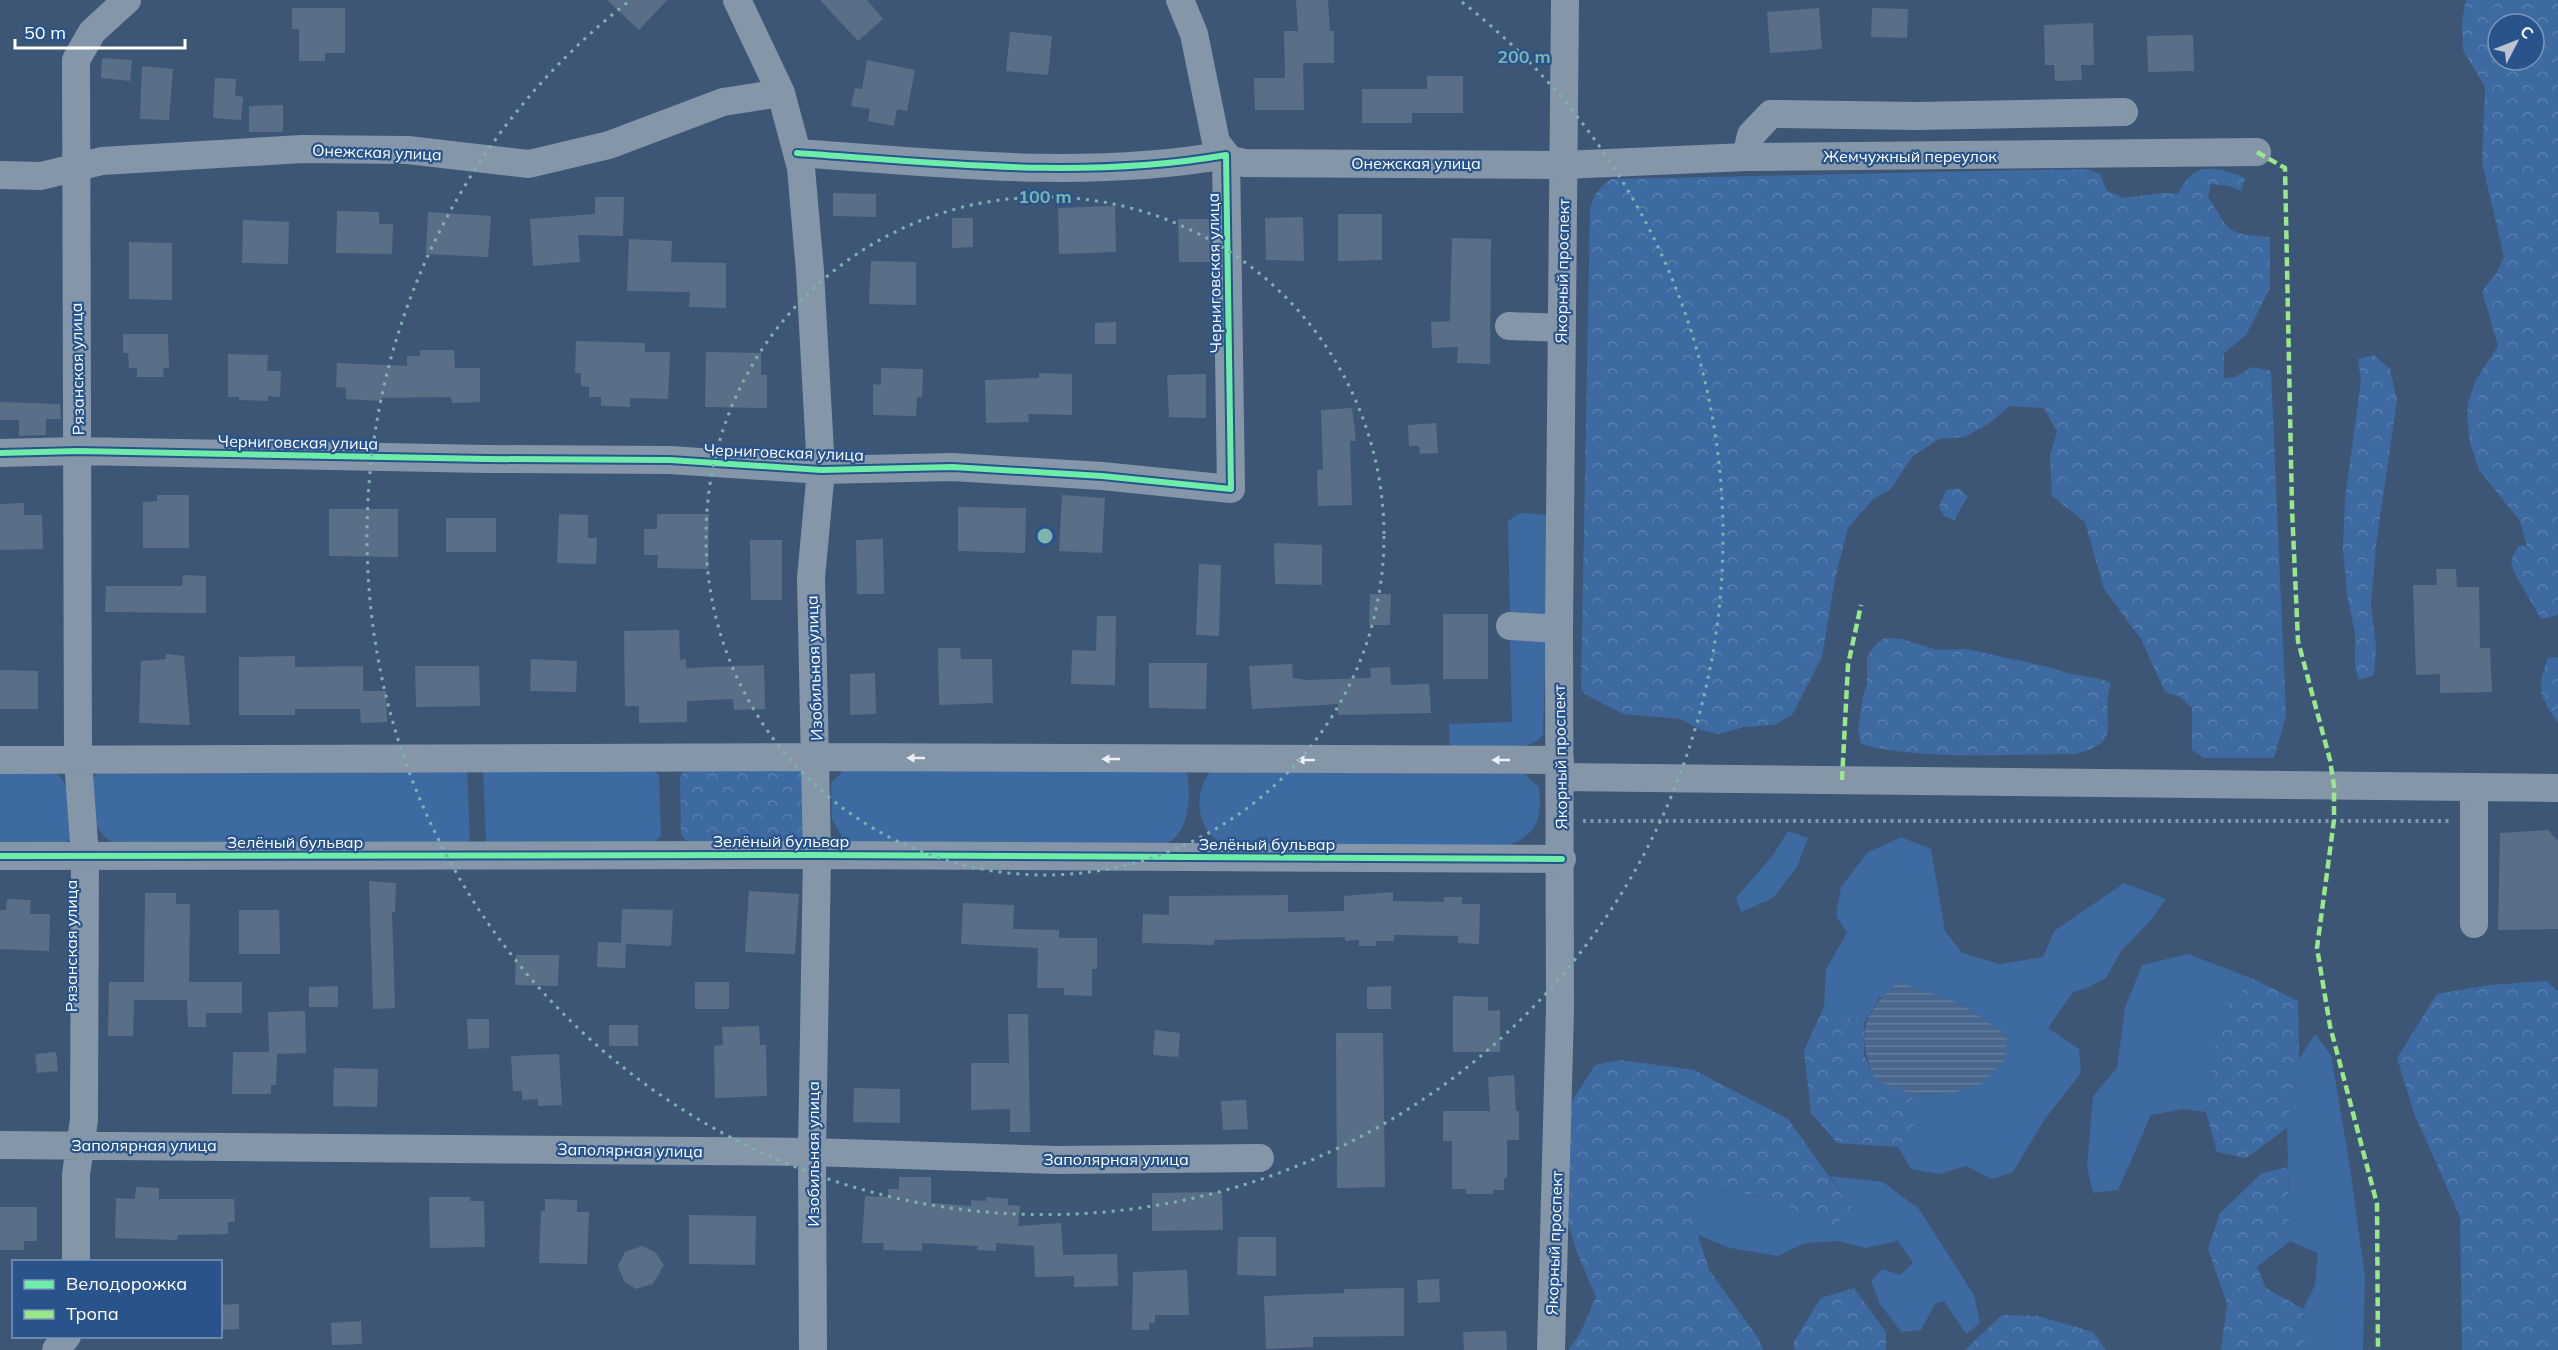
<svg xmlns="http://www.w3.org/2000/svg" width="2558" height="1350" viewBox="0 0 2558 1350" font-family="Mulish,sans-serif">
<style>
.green{fill:#3c6aa1}
.forest{fill:url(#forest-crowns);fill-rule:evenodd}
.water{fill:url(#water-rules)}
.building{fill:#5b6e87}
.lines{fill:none;stroke-linecap:round;stroke-linejoin:round}
.path{stroke:#8596a9;stroke-width:4;stroke-dasharray:3 4.5;stroke-linecap:butt}
.minor{stroke:#8596a9;stroke-width:28}
.quiet{stroke:#98e88a;stroke-width:4.5;stroke-dasharray:9 4.5;stroke-linecap:butt}
.cycleway-casing{stroke:#28538b;stroke-width:10}
.cycleway{stroke:#6deda7;stroke-width:6}
.oneway{fill:#edeff2}
.ring{fill:none;stroke:#7bb4af;stroke-width:3;stroke-dasharray:3 6}
.labels{text-anchor:middle;stroke-width:4.5;stroke-linejoin:round;paint-order:stroke}
.street-label{font-size:16px;fill:#fff;stroke:#28538b}
.centre{fill:#7bb4af;stroke:#28538b;stroke-width:3}
.ring-label{font-size:18px;text-anchor:middle;font-weight:bold;fill:#7bb4af;stroke:#28538b;stroke-width:4.5;stroke-linejoin:round;paint-order:stroke}
</style>
<defs>
<pattern id="forest-crowns" width="20" height="18" patternUnits="userSpaceOnUse" patternTransform="scale(1.5)"><rect width="20" height="18" fill="#3c6aa1"/><path d="M2 6a3 3 0 1 1 6 0M12 15a3 3 0 1 1 6 0" fill="none" stroke="#5980af"/></pattern>
<pattern id="water-rules" width="6" height="5" patternUnits="userSpaceOnUse" patternTransform="scale(1.5)"><rect width="6" height="5" fill="#49678e"/><path d="M0 2.5h6" fill="none" stroke="#647e9f"/></pattern>
</defs>
<rect width="100%" height="100%" fill="#3e5675"/>
<path class="green" d="M1520,513L1549,515L1548,619L1510,617L1508,521Z
M1510,637L1546,640L1543,735C1528,755 1474,750 1450,750L1449,724L1512,722Z
M467,767L470,843L116,845C89,829 90,808 88,780L102,771Z
M483,767L653,770L659,775L661,836L654,842H486Z
M0,768L58,774L67,787L70,840L63,843L0,844Z
M1181,769L1187,773C1191,798 1190,835 1163,845L845,842L832,819L831,783L843,771Z
M1211,771L1524,774L1539,787C1542,817 1539,835 1506,846L1227,845C1197,834 1191,795 1211,771Z
M1788,831L1808,838L1797,867L1773,898L1741,912L1736,898L1773,855Z
M1901,837L1931,849L1945,931L1962,953L2000,964L2043,957L2054,931L2124,883L2166,899L2149,922L2121,951L2106,978L2087,988L2073,992L2048,1028L2079,1049L2081,1073L2044,1120L2013,1172L1992,1179L1966,1166L1939,1174L1911,1169L1898,1147L1914,1130L1913,1095L1948,1094L1880,997L1864,1023L1824,1007L1826,969L1847,933L1836,916L1841,887L1867,853Z
M2188,954L2253,979L2219,1014L2206,1112L2183,1109L2151,1115L2118,1190L2093,1193L2087,1167L2093,1096L2117,1068L2125,1008L2142,965Z
M2315,1034L2331,1055L2349,1161L2365,1277L2363,1350H2306L2303,1309L2315,1285L2318,1253L2290,1241L2287,1128L2299,1059Z
M1830,1176L1883,1182L1919,1209L1974,1295L1980,1323L1966,1334L1944,1301L1935,1304L1921,1330L1901,1332L1880,1304L1871,1281L1882,1269L1900,1275L1913,1263L1898,1241L1865,1248L1838,1241L1805,1243L1778,1256L1730,1248L1698,1235L1688,1204L1715,1189L1775,1198L1807,1218L1853,1210Z"/>
<path class="forest" d="M2466,0H2558V615L2541,619L2513,570L2511,560L2519,545L2527,547L2520,521L2479,470L2470,443L2467,415L2468,402L2476,380L2498,346L2482,291L2496,274L2504,257L2482,162L2485,87L2463,50L2462,21ZM2498,24H2534V60H2498Z
M2087,169L2100,174L2107,191L2124,198L2162,193L2178,194C2194,161 2214,166 2245,178L2241,191L2229,186L2211,184L2208,197C2231,233 2226,234 2270,237V288L2246,335L2224,353V378L2235,377L2252,367L2271,371L2286,716L2274,758H2204L2192,750V708L2179,696L2165,692L2141,639L2104,589L2085,522L2052,496L2050,455L2057,432L2044,408L2010,406L1987,425L1964,437L1939,439L1912,457L1890,490L1873,499L1848,528L1835,579L1822,657L1792,715L1774,725L1744,727L1719,734L1701,730L1681,719L1623,714L1585,694L1581,688L1590,210C1593,196 1599,186 1612,179Z
M2374,355L2390,369L2397,400L2376,545L2371,604L2376,647L2374,675L2359,680L2355,667V634L2347,595L2343,548L2345,499L2361,381L2358,359Z
M1958,488L1968,496L1954,520L1944,516L1939,507L1946,490Z
M1885,638L1902,639L1937,650L1966,649L2053,668C2071,677 2092,674 2111,683C2098,722 2128,741 2075,754C2009,754 1924,761 1861,744L1858,730L1863,696L1867,684V657L1875,645Z
M2558,657V722H2557C2539,694 2536,690 2548,658Z
M807,766L808,841L689,843L681,835L680,776L690,767Z
M2253,979L2298,1001L2299,1059L2287,1128L2246,1158L2217,1152L2206,1112L2219,1014Z
M2546,981L2558,991V1350H2462L2460,1217L2414,1113L2397,1058L2437,994L2490,985Z
M1824,1007L1864,1023V1055L1875,1079L1913,1095L1914,1130L1898,1147L1837,1143L1811,1113L1804,1051Z
M1620,1060L1694,1070L1788,1119L1853,1210L1832,1226L1807,1218L1775,1198L1715,1189L1688,1204L1709,1270L1758,1338L1763,1350H1568L1580,1334L1596,1297L1576,1250L1563,1203L1571,1103L1595,1065Z
M2288,1167L2290,1241L2257,1267L2266,1288L2303,1309L2306,1350H2221L2227,1304L2208,1249L2220,1213L2262,1173Z
M1854,1288L1886,1332V1350H1795L1793,1343L1821,1298Z
M2002,1315L2038,1316L2093,1332L2106,1350H1965Z"/>
<path class="water" d="M1898,982L1962,1004L2007,1036L2005,1059L1982,1084L1948,1094L1913,1095L1875,1080C1856,1033 1861,1015 1898,982Z"/>
<path class="building" d="M607,0H667L639,30Z
M820,0H867L883,19L858,41Z
M1296,0H1328L1330,31H1334V63H1303L1304,110H1255L1254,78H1285L1284,31H1298Z
M292,8H345V53H325V61H299V29H292Z
M1819,8L1822,49L1770,53L1767,12Z
M1872,8L1908,9L1907,38L1871,37Z
M2093,23L2094,65H2081L2082,80L2055,81L2054,65H2045L2044,25Z
M1010,32L1052,36L1048,75L1006,71Z
M2193,35L2194,71L2148,72L2147,36Z
M102,58L132,60L130,81L101,78Z
M867,60L915,70L907,111L897,109L894,126L868,121L870,109L851,106L855,88L862,89Z
M142,66L173,69L169,120L140,119Z
M1427,76H1463V113H1412V123H1362V89H1427Z
M215,78L236,79L235,96L243,97L241,120L213,118Z
M283,105V132H249V106Z
M833,193L876,194V217L833,216Z
M595,197H624L623,236L578,235L580,262L533,266L530,219L595,214Z
M1115,206L1116,252L1059,254L1058,208Z
M337,211L379,212V224H393L392,254L336,253Z
M428,212L491,216L488,257L426,254Z
M1338,214H1382V260L1338,261Z
M1303,217L1304,261L1266,260L1265,218Z
M952,218H973V247L952,248Z
M1178,219H1210L1211,262H1179Z
M243,220L289,222L288,264L242,263Z
M1452,238L1491,239L1490,364L1457,363L1458,347L1432,348L1431,322L1450,321Z
M629,239L672,241L671,262L726,263V308L689,307L690,292L627,291Z
M129,242L172,243V300L129,299Z
M871,261L916,262V305L869,304Z
M1116,322V344H1095V323Z
M123,334H168L169,368H163L164,377H137V368H129L128,353H123Z
M576,341L645,343V352H670L668,399L630,398V407L601,406V397H589V387L581,386V373H575Z
M420,350H454L455,368H480V402L452,403L451,397L382,398V401L346,399V388L336,387L337,363L407,366V356H420Z
M706,352L761,353V375H767V408L705,407Z
M228,354L268,355L267,371H281L280,397L268,396V401L239,400V397H228Z
M881,368L923,369L922,397H917L916,416L873,415V384L881,385Z
M1039,373L1072,374V415L1028,414L1029,422L986,423L985,380L1039,378Z
M1206,374V418L1169,417L1167,375Z
M0,402L60,404L61,419H46V435L19,436V420H0Z
M1352,408L1356,441H1350L1352,505L1318,506L1317,470H1323L1321,410Z
M1436,423L1438,453L1420,454L1419,446H1409L1408,425Z
M157,495H189V548H143V502L157,501Z
M1062,495L1105,498L1102,553L1059,551Z
M24,503V515H42L43,549L0,550V504Z
M958,507L1026,508L1025,553L958,551Z
M329,509H398V557L329,556Z
M559,514L588,515V538H597L596,564L557,563Z
M657,514H709L708,569L657,568L658,555H644V529H657Z
M446,518H496V552H446Z
M883,539L884,594H857L856,540Z
M750,540H782V600H751Z
M1274,543L1322,545V585L1275,584Z
M1199,564L1221,565L1219,636L1196,635Z
M2436,569H2456L2457,587H2479L2480,648H2490L2492,692L2440,693V674L2416,675L2413,585H2437Z
M183,575L206,576V613L105,612L106,586H182Z
M1370,594H1391L1390,625H1369Z
M1443,614H1488V679H1443Z
M1097,616H1116L1115,685L1071,684L1072,650L1096,651Z
M679,630L680,660L686,659V668L764,665L765,709L734,710L733,699L687,701V722L639,723V706H625L624,631Z
M938,648H960L961,659H992L993,703L939,705Z
M166,654L184,656L190,725L139,723L141,661L166,659Z
M295,656V667L363,666V691H386L387,722L361,723L360,709H295V715H239V657Z
M531,659L577,661L576,692L530,691Z
M1149,663H1207L1206,709L1149,708Z
M1292,664L1293,678L1306,680L1371,678L1370,668L1390,667L1391,685L1429,684L1431,713L1338,715V704L1252,709L1249,666Z
M415,666H479L480,706L416,707Z
M0,670L38,671V709H0Z
M875,673L876,714L850,715V674Z
M2548,830L2558,841V929L2498,930L2500,833Z
M369,881L396,883L395,912H392L395,1008L373,1009Z
M749,891L799,894L795,954L745,952Z
M1393,892V901L1444,902V897H1462V904H1480L1479,944L1458,943V936L1394,935V941H1376V946H1359V940L1345,941V937L1214,940V945L1142,943L1143,914L1169,915V896L1288,895V912L1344,911V896Z
M145,893H176V904H190L189,982H242V1013H206V1027H188L187,1000H134L133,1036H108L109,982H144Z
M7,899L31,900L30,914H50L49,951L0,949V910H6Z
M963,903L1014,905L1013,929L1059,930V938H1097V969H1092V996L1064,995V988H1037L1038,948L961,944Z
M622,909L673,910L671,946L626,944L625,968L597,967L598,942L621,943Z
M239,910H279L280,954H239Z
M516,955H559L558,986L515,985Z
M695,982H729V1009H695Z
M338,986V1007H309V987Z
M1391,986V1009H1367V987Z
M1453,996L1488,997V1011L1500,1010V1052H1453Z
M305,1011L306,1053L277,1054L276,1085H271V1094H232L233,1052H269L268,1012Z
M1008,1014H1028L1030,1132H1010V1109L971,1110V1063H1009Z
M467,1019H489V1048L468,1049Z
M609,1025H638V1046H609Z
M759,1026L760,1045H766L767,1096L715,1098L714,1046L723,1045L722,1027Z
M1155,1030L1180,1033L1178,1057L1153,1055Z
M1336,1033H1383L1385,1187L1337,1188Z
M56,1052L58,1071L37,1073L35,1054Z
M559,1054L562,1105L538,1106V1099L522,1100V1091H513L511,1056Z
M334,1068L378,1069L377,1107L333,1106Z
M1514,1075L1516,1111H1519V1140H1507V1178H1504V1190H1493V1194H1466V1189H1452V1141H1443V1111H1490L1488,1077Z
M854,1088L900,1089V1123L853,1122Z
M1246,1100L1248,1129L1223,1130L1221,1101Z
M899,1177H931V1203L971,1206V1200L986,1201V1197L1008,1199V1205L1020,1206L1018,1226L1061,1223L1063,1255L1117,1254L1118,1286L1074,1287V1276L1035,1277L1034,1246L996,1243V1251L977,1250L978,1246L922,1243V1251L883,1250L884,1243H862L865,1196L888,1197V1189H899Z
M136,1187L159,1188V1199H234L235,1222H228V1234L178,1235L177,1240L115,1238L116,1198L135,1199Z
M1222,1192L1223,1230L1152,1231V1193Z
M429,1197H470V1201H484L485,1247L430,1248Z
M545,1199L577,1200V1212H589L587,1264L539,1263L541,1211H545Z
M0,1207H37V1241H24V1250H0Z
M689,1215L756,1216L755,1265L689,1264Z
M1238,1237H1276V1276L1237,1275Z
M642,1246L655,1252L664,1265L653,1284L636,1289L624,1281L618,1266L625,1252Z
M1187,1270L1189,1315H1155V1323H1149V1330H1132L1133,1272Z
M1439,1279L1440,1302L1418,1303L1417,1280Z
M1404,1288V1336L1313,1337V1347L1266,1349L1264,1296L1344,1293V1289Z
M239,1304V1329L220,1330V1305Z
M361,1321L362,1344L332,1345L331,1323Z
M1506,1331L1507,1350H1464L1463,1332Z"/>
<g class="lines">
<path class="path" d="M1583,821H2451"/>
<path class="minor" d="M737,0L781,93L801,168L810,271L821,470L811,578L817,855L812,1152L813,1350
M1180,0L1194,34L1216,142L1230,160L1245,163L1563,165L1746,157L2257,152
M1746,157L1751,135L1771,114L1918,116L2124,112
M0,175L41,176L102,161L302,149L408,150L529,164L609,145L723,102L781,93
M1509,326L1562,328
M0,453L78,451L487,459L670,460L821,470L952,467L1102,476L1231,489L1226,155C1084,180 940,163 797,153
M1510,626L1559,629
M0,760L817,757L1560,760
M1560,777L2558,788
M2474,787V924
M0,856L817,855L1562,859
M0,1145L812,1152L1057,1160L1260,1158
M76,1262V1174L84,1120L85,856L78,761L76,60L92,32L127,0
M56,1350L67,1336
M1551,1350L1560,1009L1559,629L1565,0"/>
<path class="quiet" d="M2257,152L2285,168L2292,509L2298,641L2330,760L2334,786V820L2317,948L2330,1026L2377,1204L2378,1350
M1842,780L1848,665L1861,605"/>
<g class="cycleway-casing">
<path id="cycleway" d="M0,453L78,451L487,459L670,460L821,470L952,467L1102,476L1231,489L1226,155C1084,180 940,163 797,153
M0,856L817,855L1562,859"/>
</g>
<use href="#cycleway" class="cycleway"/>
</g>
<defs><path id="oneway-solid" d="M-6-.8H1V-3.2L6.5 0L1 3.2V.8H-6Z" transform="scale(1.5)"/></defs>
<g class="oneway">
<use href="#oneway-solid" transform="translate(916 758) rotate(-180)"/>
<use href="#oneway-solid" transform="translate(1111 759) rotate(-180)"/>
<use href="#oneway-solid" transform="translate(1306 760) rotate(180)"/>
<use href="#oneway-solid" transform="translate(1501 760) rotate(180)"/>
</g>
<g class="ring">
<circle cx="1045" cy="536" r="339"/>
<path d="M1462 2A678 678 0 1 1 628 2"/>
</g>
<g class="labels">
<g class="street-label">
<text transform="translate(377 152) rotate(2)" y="6">Онежская улица</text>
<text x="1910" y="162">Жемчужный переулок</text>
<text x="1416" y="169">Онежская улица</text>
<text transform="translate(1562 271) rotate(-89)" y="6">Якорный проспект</text>
<text transform="translate(1214 273) rotate(-91)" y="6">Черниговская улица</text>
<text transform="translate(77 369) rotate(-91)" y="6">Рязанская улица</text>
<text transform="translate(298 442) rotate(1)" y="6">Черниговская улица</text>
<text transform="translate(784 452) rotate(2)" y="6">Черниговская улица</text>
<text transform="translate(814 668) rotate(-92)" y="6">Изобильная улица</text>
<text transform="translate(1560 757) rotate(-91)" y="6">Якорный проспект</text>
<text x="781" y="847">Зелёный бульвар</text>
<text x="295" y="848">Зелёный бульвар</text>
<text x="1267" y="850">Зелёный бульвар</text>
<text transform="translate(71 946) rotate(-90)" y="6">Рязанская улица</text>
<text x="144" y="1151">Заполярная улица</text>
<text transform="translate(630 1150) rotate(1)" y="6">Заполярная улица</text>
<text transform="translate(813 1154) rotate(-90)" y="6">Изобильная улица</text>
<text x="1116" y="1165">Заполярная улица</text>
<text transform="translate(1554 1243) rotate(-88)" y="6">Якорный проспект</text>
</g>
</g>
<circle cx="1045" cy="536" r="9" class="centre"/>
<g class="ring-label">
<text x="1524" y="63">200 m</text>
<text x="1045" y="203">100 m</text>
</g>
<rect x="12" y="1260" width="210" height="78" fill="#28538b" stroke="#7e98b9" stroke-width="1.5"/>
<rect x="24" y="1280" width="30" height="9" fill="#6deda7" stroke="#7e98b9" stroke-width="1.5"/>
<text x="66" y="1290" font-size="18" fill="#ffffff">Велодорожка</text>
<rect x="24" y="1310" width="30" height="9" fill="#98e88a" stroke="#7e98b9" stroke-width="1.5"/>
<text x="66" y="1320" font-size="18" fill="#ffffff">Тропа</text>
<g transform="translate(2516 42) rotate(48)"><circle r="28" fill="#28538b" stroke="#7e98b9" stroke-width="1.5"/>
<path d="M0-4.5L10 22L0 15L-10 22Z" fill="#bbc4cf"/>
<text y="-9" font-size="16" font-weight="bold" text-anchor="middle" fill="#ffffff">С</text>
</g>
<path d="M15 39v9h170v-9" fill="none" stroke="#ffffff" stroke-width="3"/>
<text x="24" y="39" font-size="18" fill="#ffffff" stroke="#28538b" stroke-width="4.5" paint-order="stroke">50 m</text>
</svg>
